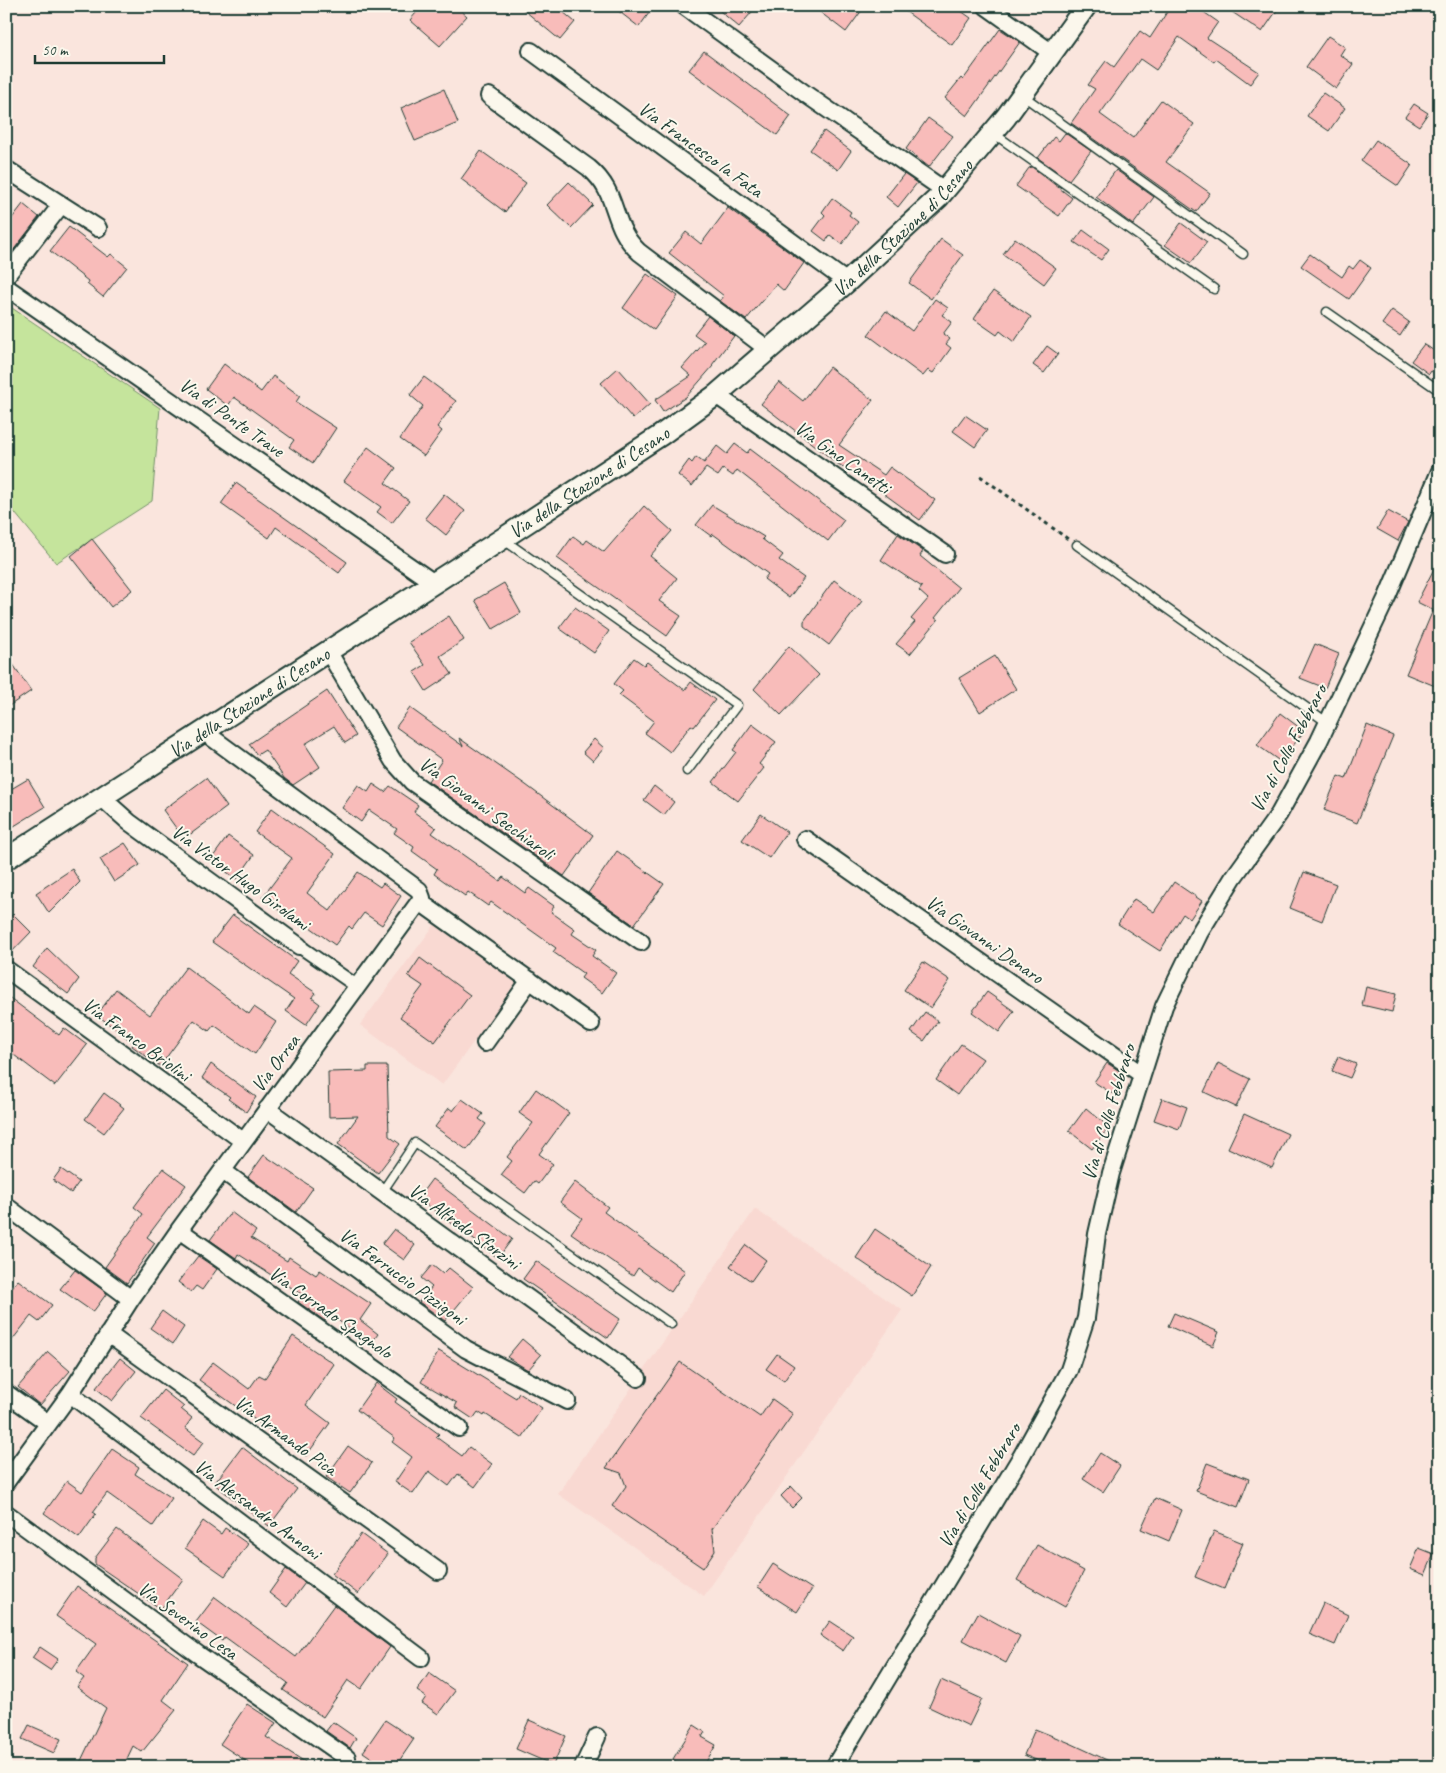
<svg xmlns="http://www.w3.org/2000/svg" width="1446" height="1773" viewBox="0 0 1446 1773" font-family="Caveat,sans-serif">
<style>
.built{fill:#f9d9d2}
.green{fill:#c5e49c;stroke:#729068}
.building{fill:#f8bcba;stroke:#1f3d34}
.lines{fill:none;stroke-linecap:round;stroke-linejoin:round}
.service-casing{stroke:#1f3d34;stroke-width:11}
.pedestrian-casing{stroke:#1f3d34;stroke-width:16}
.minor-casing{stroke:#1f3d34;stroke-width:20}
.tertiary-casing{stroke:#1f3d34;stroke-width:24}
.path{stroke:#1f3d34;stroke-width:3;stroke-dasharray:4 4;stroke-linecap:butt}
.service{stroke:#fbf7ec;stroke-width:8}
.pedestrian{stroke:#fbf7ec;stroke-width:12}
.minor{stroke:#fbf7ec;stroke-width:16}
.tertiary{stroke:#fbf7ec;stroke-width:20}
.labels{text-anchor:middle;stroke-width:4;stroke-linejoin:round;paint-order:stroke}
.street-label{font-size:20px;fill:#1f3d34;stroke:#fbf7ec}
</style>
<rect width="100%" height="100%" fill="#fae5dd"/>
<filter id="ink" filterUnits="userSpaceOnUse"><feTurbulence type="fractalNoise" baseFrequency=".02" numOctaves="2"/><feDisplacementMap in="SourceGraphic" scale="10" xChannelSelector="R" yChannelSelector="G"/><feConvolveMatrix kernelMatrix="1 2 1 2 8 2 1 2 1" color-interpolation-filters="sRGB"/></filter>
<g filter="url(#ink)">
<path class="built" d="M438,920L519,980L442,1085L360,1025Z
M755,1209L902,1310L704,1596L558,1494Z"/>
<path class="green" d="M6,304L160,408L152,501L56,563L6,502Z"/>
<path class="building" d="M422,6H456L467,16L440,46L410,20Z
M519,6H556L575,22L560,40Z
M612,6H654L639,27Z
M714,6H757L739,27Z
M812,6H865L846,32Z
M898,6H954L971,18L952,45Z
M1171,6H1195L1218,22L1207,38L1259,72L1250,84L1216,59L1214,62L1179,37L1156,70L1140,59L1100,114L1133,138L1161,100L1194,124L1166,162L1210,193L1196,212L1071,123L1095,89L1088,85L1106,61L1114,67L1140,31L1150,38Z
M1223,6H1280L1262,32Z
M1000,29L1020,42L967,116L945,98L961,78L963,80Z
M1328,36L1345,47L1340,55L1353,64L1336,89L1306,67Z
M704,51L791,116L777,135L689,70Z
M444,89L458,123L415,141L401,108Z
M1323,93L1345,108L1329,131L1307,116Z
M1414,104L1428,113L1419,126L1405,117Z
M928,118L953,136L929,167L906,149Z
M824,131L851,151L838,170L810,150Z
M1065,133L1091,151L1069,180L1038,158L1054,137L1059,141Z
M1376,140L1412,165L1398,186L1361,161Z
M481,151L526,183L505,212L461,179Z
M1032,167L1072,198L1059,216L1016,186L1029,168Z
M1116,170L1154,197L1133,225L1096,197Z
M904,174L917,183L898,207L886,197Z
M569,182L593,205L571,228L547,205Z
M832,198L851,212L849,215L858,222L842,244L830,235L826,241L813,231L825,215L822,212Z
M23,204L39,217L12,252L6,247V226Z
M728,208L804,263L784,291L776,284L746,320L720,301L724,296L669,253L686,232L701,244Z
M1181,223L1207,242L1191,263L1165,245Z
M69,227L108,257L111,254L127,267L103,297L87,284L88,281L50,251Z
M1083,230L1109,249L1101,260L1074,242Z
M1015,238L1056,268L1044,284L1003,254Z
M941,239L963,255L931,299L909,283Z
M1310,254L1342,277L1349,266L1353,269L1360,260L1371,268L1349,299L1301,266Z
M647,274L678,296L654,330L623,308Z
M993,291L1031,317L1014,342L1000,331L997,335L974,319Z
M935,299L948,308L942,315L952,322L943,334L950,339L946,344L951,348L933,373L928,370L923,376L868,335L886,311L912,331Z
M1392,310L1409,322L1400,336L1382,324Z
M708,316L734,336L712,365L713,366L686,397L663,412L655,400L691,376L682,368L705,342L694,334Z
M1424,344L1440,355V377L1431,371L1429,374L1411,361Z
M1047,346L1058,354L1044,373L1033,365Z
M224,364L261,392L273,376L300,396L296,402L336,428L313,463L289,447L294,440L234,397L228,406L206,389Z
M829,367L873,400L839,445L884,475L890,467L935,500L920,520L861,477L838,464L761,404L779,382L803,401Z
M618,368L650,404L633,419L601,383Z
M424,377L456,401L437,427L442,431L424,456L400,439L423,406L410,395Z
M965,415L987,430L975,447L953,431Z
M735,444L747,453L750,449L844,520L828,541L737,470L733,476L723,469L718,476L706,468L692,486L678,475L689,460L692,463L696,457L704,463L717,446L727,454Z
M368,447L396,468L385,483L409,501L392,523L377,512L381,507L344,481Z
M236,483L347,562L339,573L276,527L269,538L221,504Z
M444,494L465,511L446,535L425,518Z
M712,505L764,537L762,539L783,555L779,560L804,578L789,598L764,579L768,574L713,534L711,536L696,525Z
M644,506L672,531L650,556L677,578L659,601L681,616L667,636L557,558L573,536L584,544L587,540L604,552Z
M1388,511L1408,522L1398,541L1377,529Z
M898,534L923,551L920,556L959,588L935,618L938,620L910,654L896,644L915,622L911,619L928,599L919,591L922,587L881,560Z
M92,539L132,590L111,607L71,556Z
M1440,557V688L1406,674L1433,610L1417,602Z
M834,580L862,601L829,645L804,626V621Z
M504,583L521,613L493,629L475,600Z
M575,607L609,631L594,653L559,628Z
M449,616L464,640L440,656L452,674L426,691L414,672L425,665L409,642Z
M1315,644L1339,654L1325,688L1300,678Z
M789,646L819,675L781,715L754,689Z
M6,654L31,691L6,708Z
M995,656L1016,689L980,712L959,678Z
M634,658L644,665L647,662L685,690L691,682L715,700L694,727L691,725L670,752L645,733L654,721L619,695L623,691L614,684Z
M327,691L356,736L345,743L334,726L305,744L320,767L293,785L284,778L265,750L257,755L249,744Z
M410,708L463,746L459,738L526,785L593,835L564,876L428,781L442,760L396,727Z
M1280,713L1304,731L1281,762L1257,745Z
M752,724L776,742L759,764L764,768L738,801L713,782L736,752L733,750Z
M1367,725L1393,736L1357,823L1324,810L1338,776L1346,779Z
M594,739L604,748L593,761L583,752Z
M206,778L227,807L184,839L163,810Z
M28,779L45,807L6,831V792Z
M373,784L385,792L390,786L418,805L414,812L436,828L432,833L500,881L503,877L525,893L529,888L554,906L551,912L575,929L572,934L596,950L592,956L616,973L602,993L581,978L584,974L553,952L556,948L532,931L491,902L488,906L468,892L465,896L434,874L437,869L412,851L414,847L394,833L397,829L369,810L361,822L342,808L358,785L368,792Z
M654,786L674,802L664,815L644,800Z
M272,808L335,854L307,893L330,911L358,872L380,887L383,883L401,896L382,925L364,913L352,929L349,926L335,945L296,917L294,921L262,898L292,858L255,832Z
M761,814L787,832L769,858L742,840Z
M228,836L254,855L237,879L210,861Z
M125,843L140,865L114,882L100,859Z
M617,851L664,884L634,925L588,893Z
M72,869L80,882L49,913L36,893Z
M1304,872L1336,884L1322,921L1290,908Z
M1174,882L1202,901L1190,919L1183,914L1160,951L1118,924L1134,899L1154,912Z
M13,914L31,932L6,958V921Z
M233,915L297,961L288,974L316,993L312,998L320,1004L306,1025L286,1011L294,999L212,942Z
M47,948L79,979L68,994L33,967Z
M420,958L470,995L435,1042L400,1017L423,986L408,976Z
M923,962L950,980L931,1008L904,990Z
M186,967L249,1014L254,1007L276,1022L255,1054L214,1025L209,1031L194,1020L160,1066L132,1046L134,1043L97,1015L116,989L150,1015Z
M1366,987L1396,994L1392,1012L1362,1005Z
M987,992L1014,1011L999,1032L972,1012Z
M6,995L59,1035L64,1028L87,1045L55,1086L6,1049Z
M925,1012L938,1021L924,1041L911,1032Z
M961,1044L983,1059L957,1095L936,1080Z
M1338,1057L1356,1064L1350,1078L1332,1071Z
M1107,1063L1126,1075L1113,1094L1094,1082Z
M1218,1063L1250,1079L1236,1107L1204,1092Z
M211,1064L256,1097L246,1112L228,1099L230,1097L202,1078Z
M367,1066H387L389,1136L400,1144L378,1173L338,1144L358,1116L329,1117L328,1072L367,1071Z
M536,1089L569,1113L539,1154L553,1164L538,1184L534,1181L525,1193L501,1175L512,1161L507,1157L533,1123L519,1113Z
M104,1093L124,1108L104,1133L85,1119Z
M1162,1098L1187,1107L1179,1129L1154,1120Z
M462,1099L483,1114L479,1119L486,1124L467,1150L435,1127L449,1108L453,1111Z
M1086,1108L1109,1127L1092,1149L1069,1131Z
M1244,1114L1288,1134L1272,1168L1228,1148Z
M264,1155L313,1188L296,1212L248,1177Z
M163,1168L186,1185L147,1237L155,1243L127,1283L105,1267L143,1214L134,1207Z
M61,1169L79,1182L71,1193L53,1180Z
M432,1179L512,1239L498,1258L418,1198Z
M575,1182L608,1207L604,1212L685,1271L671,1292L638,1268L633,1276L571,1233L582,1218L560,1202Z
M231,1212L256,1231L251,1238L287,1261L289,1257L316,1275L320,1270L371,1304L360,1320L378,1334L370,1345L330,1314L325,1321L298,1302L303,1295L238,1254L236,1258L210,1240Z
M394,1229L415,1245L404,1260L382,1244Z
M875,1229L931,1267L912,1296L856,1258Z
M746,1245L766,1260L751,1281L730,1266Z
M198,1256L217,1269L202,1290L196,1286L191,1292L178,1282Z
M536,1261L620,1319L608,1338L523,1279Z
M432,1265L443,1274L449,1268L473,1287L445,1321L419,1302L432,1287L421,1278Z
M75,1270L107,1293L93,1312L60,1289Z
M18,1280L52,1305L39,1322L31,1316L6,1348V1295Z
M162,1311L184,1327L173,1344L150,1328Z
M1174,1313L1219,1332L1213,1346L1168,1326Z
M293,1336L334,1364L306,1405L330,1423L306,1456L199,1380L213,1362L249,1389L259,1375L265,1378Z
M522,1339L541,1355L528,1370L507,1357Z
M439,1351L516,1398L519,1393L542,1408L522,1438L485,1414L484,1416L478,1412L473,1419L455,1407L457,1403L421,1382Z
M48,1352L70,1371L40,1405L18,1387Z
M777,1354L794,1366L784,1381L766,1369Z
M120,1358L136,1371L112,1401L96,1388Z
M680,1362L760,1417L772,1399L793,1414L712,1529L715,1550L703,1568L612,1506L626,1486L621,1473L606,1468Z
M376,1383L397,1399L395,1402L439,1434L436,1437L462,1456L469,1447L492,1464L475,1487L458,1474L449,1486L429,1471L413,1494L395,1482L412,1457L392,1442L395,1438L357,1410Z
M163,1390L184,1407L181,1409L192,1418L185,1428L204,1442L193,1456L141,1418Z
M348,1446L372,1463L350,1493L326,1477Z
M242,1447L297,1489L269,1526L214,1484Z
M112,1449L139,1467L135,1474L172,1498L153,1526L107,1493L93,1512L96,1514L79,1538L44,1513L67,1481L82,1492Z
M1100,1453L1120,1466L1103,1492L1083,1479Z
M1207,1463L1249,1479L1238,1507L1196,1491Z
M791,1486L802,1498L792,1508L781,1496Z
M1155,1498L1182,1510L1169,1541L1141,1529Z
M203,1521L221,1534L225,1528L248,1544L225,1576L185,1548Z
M117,1529L183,1579L161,1609L95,1564V1558Z
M1214,1531L1243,1543L1224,1589L1195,1577Z
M361,1534L388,1554L358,1594L332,1574Z
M1037,1545L1084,1571L1065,1607L1017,1580Z
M1419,1548L1434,1554L1425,1575L1410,1569Z
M773,1564L812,1589L797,1612L758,1587Z
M286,1569L305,1583L287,1607L269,1593Z
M77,1586L188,1663L163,1700L176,1710L142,1752L133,1746L123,1767H78L106,1708L77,1687L84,1678L76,1672L96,1644L56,1616Z
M215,1597L296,1657L334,1605L390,1647L361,1689L348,1680L323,1717L283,1690L288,1683L225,1637L222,1641L196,1622Z
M1323,1603L1348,1615L1335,1645L1309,1634Z
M978,1613L1020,1636L1006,1663L963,1640Z
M830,1621L853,1636L843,1651L820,1635Z
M40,1647L58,1659L50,1670L32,1658Z
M429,1673L455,1691L438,1714L422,1703L426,1697L417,1691Z
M941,1680L982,1699L969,1726L929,1707Z
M247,1704L276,1723L266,1737L313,1767H255L220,1744Z
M385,1720L414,1739L395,1767H385L363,1752Z
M529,1720L566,1736L553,1765L516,1749Z
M333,1722L356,1738L350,1748L326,1731Z
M29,1725L61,1739L54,1753L22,1739Z
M694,1725L705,1732L702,1737L716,1745L703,1767H685L673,1759Z
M1035,1729L1070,1743L1122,1767H1053L1024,1755Z"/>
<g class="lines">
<g class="service-casing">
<path id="service" d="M1022,95L1243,254
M993,133L1214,289
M1327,312L1440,391
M504,540L737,705L687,771
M1077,545L1328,723
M382,1192L415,1143L671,1324"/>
</g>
<g class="pedestrian-casing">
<path id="pedestrian" d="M299,946L358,987"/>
</g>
<g class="minor-casing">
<path id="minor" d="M684,6L807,95L944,190
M986,6L1052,53
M531,51L847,282
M489,96L589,168C621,195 609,224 639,252L769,350
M6,169L98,228
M6,276L61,205
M6,287L434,583
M716,395L945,554
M328,651L393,761L412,782L641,942
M101,797L129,822L299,946
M805,839L1141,1074
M420,902L591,1024
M6,969L243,1141
M485,1043L530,980
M267,1109L638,1378
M223,1171L466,1349L567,1401
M6,1206L131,1299
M179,1230L459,1428
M108,1334L438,1571
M6,1393L48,1423
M70,1394L421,1658
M6,1482L70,1394L131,1299L179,1230L422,898L419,890L203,731
M6,1513L199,1655L347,1758
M583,1767L597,1737
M834,1767L1021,1457L1069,1370L1086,1318L1097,1234L1111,1173L1164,1006L1200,932L1233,878L1279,814L1319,741L1387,597L1440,471"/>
</g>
<g class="tertiary-casing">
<g id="tertiary">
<path id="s1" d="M6,859L502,539L661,435L716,395L847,282L938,198L1006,117L1086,6"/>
</g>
</g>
<path class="path" d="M980,476L1068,539"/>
<use href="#service" class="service"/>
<use href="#pedestrian" class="pedestrian"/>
<use href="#minor" class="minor"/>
<use href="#tertiary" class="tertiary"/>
</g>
</g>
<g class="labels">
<g class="street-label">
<text transform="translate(701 149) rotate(36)" y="7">Via Francesco la Fata</text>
<text dy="7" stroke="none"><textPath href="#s1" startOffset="1099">Via della Stazione di Cesano</textPath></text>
<text transform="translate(232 417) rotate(35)" y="7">Via di Ponte Trave</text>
<text transform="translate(843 457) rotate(35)" y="7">Via Gino Canetti</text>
<text dy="7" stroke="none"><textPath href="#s1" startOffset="694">Via della Stazione di Cesano</textPath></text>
<text dy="7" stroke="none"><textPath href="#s1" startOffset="289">Via della Stazione di Cesano</textPath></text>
<text transform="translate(1288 748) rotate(-62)" y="7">Via di Colle Febbraro</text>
<text transform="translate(487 808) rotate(36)" y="7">Via Giovanni Secchiaroli</text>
<text transform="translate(241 877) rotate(36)" y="7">Via Victor Hugo Girolami</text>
<text transform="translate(985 939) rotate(35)" y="7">Via Giovanni Denaro</text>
<text transform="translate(137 1039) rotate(36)" y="7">Via Franco Briolini</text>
<text transform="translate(275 1063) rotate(-53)" y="7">Via Orrea</text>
<text transform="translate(1108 1112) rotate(-73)" y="7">Via di Colle Febbraro</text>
<text transform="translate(465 1226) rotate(36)" y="7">Via Alfredo Sforzini</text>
<text transform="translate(403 1276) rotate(36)" y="7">Via Ferruccio Pizzigoni</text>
<text transform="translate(331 1312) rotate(35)" y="7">Via Corrado Spagnolo</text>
<text transform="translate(286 1435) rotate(36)" y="7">Via Armando Pica</text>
<text transform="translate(979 1485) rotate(-59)" y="7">Via di Colle Febbraro</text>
<text transform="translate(258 1509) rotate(37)" y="7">Via Alessandro Annoni</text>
<text transform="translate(188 1620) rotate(36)" y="7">Via Severino Lesa</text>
</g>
</g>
<rect width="1446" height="1773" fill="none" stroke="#fbf7ec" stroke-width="25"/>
<rect x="12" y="12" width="1421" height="1748" fill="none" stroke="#1f3d34" stroke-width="2" filter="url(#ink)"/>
<path d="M35 55v8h129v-8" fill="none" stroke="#1f3d34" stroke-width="2.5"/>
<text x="42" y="55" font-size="15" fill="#1f3d34" stroke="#fbf7ec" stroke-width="4" paint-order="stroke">50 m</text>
</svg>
